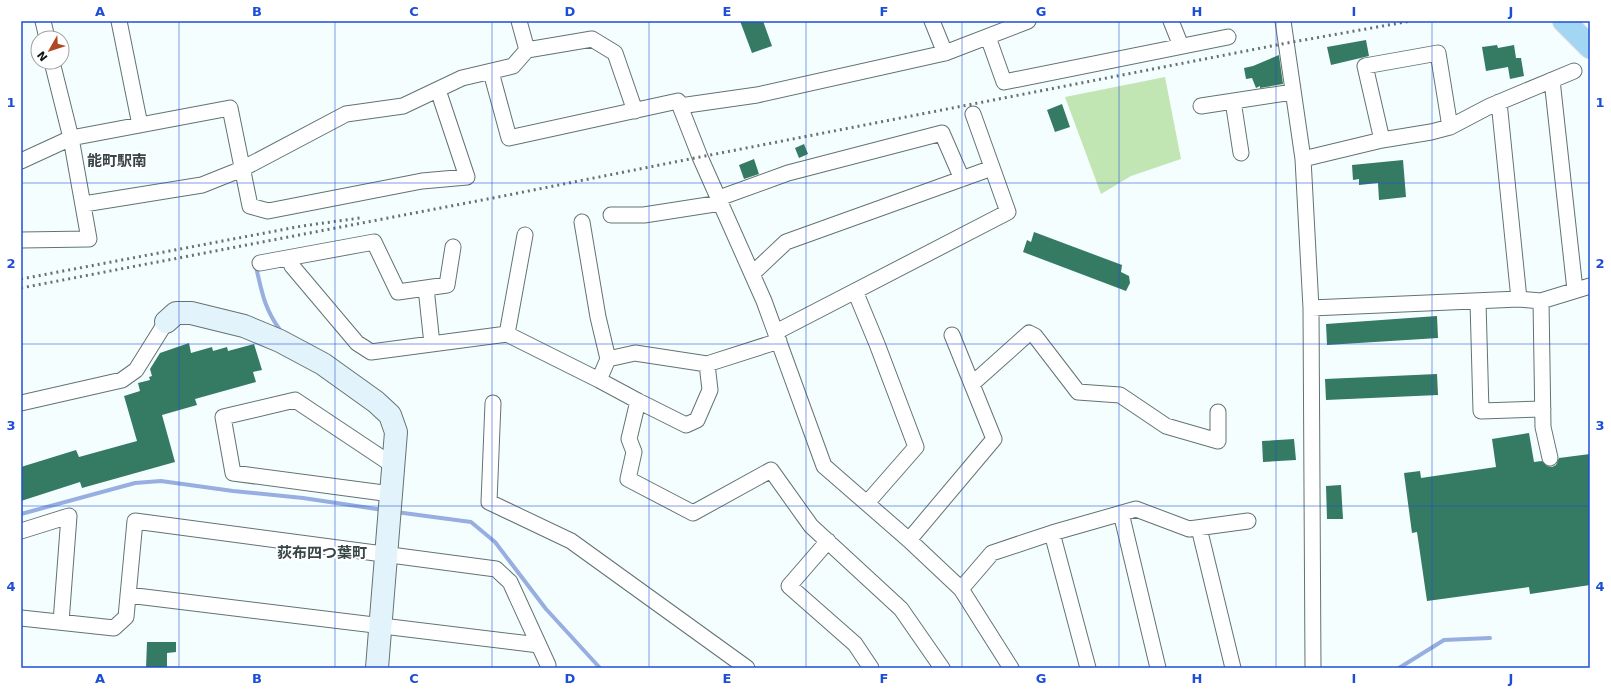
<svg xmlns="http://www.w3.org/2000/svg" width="1611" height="689" viewBox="0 0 1611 689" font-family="'DejaVu Sans','Noto Sans JP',sans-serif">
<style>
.green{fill:#c1e5b3}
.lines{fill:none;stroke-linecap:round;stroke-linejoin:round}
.stream{stroke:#98aee1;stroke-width:4}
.building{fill:#357a63}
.street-casing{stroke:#647273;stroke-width:17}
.secondary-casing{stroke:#647273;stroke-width:24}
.highway-casing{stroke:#d8d9d9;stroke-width:24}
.street{stroke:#fff;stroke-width:15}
.secondary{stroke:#e3f3fb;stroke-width:22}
.highway{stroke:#a3d6f3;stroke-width:22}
.rail{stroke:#697071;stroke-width:3;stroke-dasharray:2 4;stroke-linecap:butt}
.grid{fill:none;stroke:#1d4ed8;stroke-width:1;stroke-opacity:0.55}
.labels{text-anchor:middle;stroke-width:4;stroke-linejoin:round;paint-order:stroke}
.neighbourhood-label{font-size:15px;font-weight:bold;fill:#394647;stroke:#fff}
.neatline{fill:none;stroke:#1d4ed8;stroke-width:1.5}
.grid-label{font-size:13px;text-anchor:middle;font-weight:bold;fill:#1d4ed8}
</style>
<rect width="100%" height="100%" fill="#f4fefe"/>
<path class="green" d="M1165,77L1181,159L1131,176L1101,194L1065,97Z"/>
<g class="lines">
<path class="stream" d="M256,267C262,292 264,308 280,330
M396,512L471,522L495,542L546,609L600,668
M21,514L135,483L161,481L233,491L303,498L383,510
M1399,668L1444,640L1490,638"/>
</g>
<path class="building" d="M740,21H763L772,46L752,53Z
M1366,40L1369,56L1331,65L1327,47Z
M1497,45L1498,48L1514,45L1516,58H1521L1524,76L1510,79L1508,67L1486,71L1482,47Z
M1279,55L1283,84L1260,88V86L1256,88L1252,78L1246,79L1244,68L1253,66Z
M1062,104L1070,127L1055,132L1047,110Z
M804,144L808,154L799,158L795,148Z
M754,159L759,174L744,179L739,165Z
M1403,160L1406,197L1379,200L1378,183L1359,185V179L1353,180L1352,165Z
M1034,232L1122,265L1121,272L1129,276L1130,283L1126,291L1023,252L1027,240L1031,242Z
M1437,316L1438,338L1327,345L1326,324Z
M189,343L191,353L212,347L213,351L227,347L228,351L254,344L262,370L253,372L256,382L195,399L197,405L162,415L175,462L82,488L80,482L21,501V467L76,450L79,457L137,441L124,396L140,391L138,383L150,380L149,377L152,376L150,369L160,353Z
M1437,374L1438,395L1326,400L1325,379Z
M1529,433L1534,462L1542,461L1547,466L1552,467L1556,465L1559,458L1590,454V585L1530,594L1529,587L1427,601L1417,532L1412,533L1404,473L1420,471L1421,478L1496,467L1492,439Z
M1294,439L1296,460L1263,462L1262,441Z
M1341,485L1343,519H1327L1326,486Z
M147,642H176V652L167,653V668H146Z"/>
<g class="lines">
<g class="street-casing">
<path id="street" d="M43,21L47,38
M119,21L140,125
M519,21L527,50
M932,21L945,53
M1171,21L1181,46
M1283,21L1303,159L1311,308L1313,668
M988,37L1004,82L1228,37
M491,72L509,138L678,101
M1552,80L1575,290
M1233,101L1241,153
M1499,102L1519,299
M1201,106L1293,92
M1382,140L1365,66L1438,53L1450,127
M1303,159L1382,140L1431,132L1450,127L1490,106L1574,71
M21,161L71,138L230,108L250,206L268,211L422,181L467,177L438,90
M719,198L788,173L942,133L962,179
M84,204L202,185L242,169L346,114L403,106L462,78L513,66L527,50L592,39L615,53L635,111
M611,215H644L721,203
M21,240L89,239L71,138L52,62
M289,258L292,266L357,343L371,352L507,334L599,380L608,359L598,317L582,222
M260,263L374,242L398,292L426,288
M752,274L786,242L992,168
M855,291L877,344L916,447L867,503
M1541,301L1543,427L1550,458
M1478,302L1481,411L1543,409
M1311,308L1519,299L1541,301L1590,286
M776,332L1008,212L973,114
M507,334L525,235
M432,344L426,288L447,285L453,247
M608,359L635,353L707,364L779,341
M599,380L638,401L686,425L697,420L710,390L707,364
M972,384L1029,333L1035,336L1078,392L1120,395L1166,426L1218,441V412
M638,401L629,439L634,452L628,479L693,513L771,470L811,526L901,609L942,668
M21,403L122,380L136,370L166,322
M493,403L489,502L571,541L747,668
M391,494L233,473L223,417L295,400L394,466
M1121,513L1158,668
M1199,528L1233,668
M21,531L69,516L61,622
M1052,533L1088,668
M909,540L994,439L952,335
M828,541L789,586L855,644L871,668
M961,589L992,553L1052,533L1136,509L1189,529L1248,521
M128,595L539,645
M21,618L114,628L126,617L135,521L496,569L510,582L548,665V668
M1011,668L961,589L909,540L824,466L764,301L700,157L680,106L757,95L945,53L1028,21"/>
</g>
<g class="secondary-casing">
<path id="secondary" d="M166,322L176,313H191L244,326L280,341L323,364L376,402L390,415L396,432L377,668"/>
</g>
<g class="highway-casing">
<path id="highway" d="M1564,21L1590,47"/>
</g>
<use href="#street" class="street"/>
<use href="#secondary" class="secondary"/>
<use href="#highway" class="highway"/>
<path class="rail" d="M21,279L302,226L360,218
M21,288L493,198L700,157L1287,43L1411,21"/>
</g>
<path class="grid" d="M179,21V668M335,21V668M492,21V668M649,21V668M806,21V668M962,21V668M1119,21V668M1276,21V668M1432,21V668M21,183H1590M21,344H1590M21,506H1590"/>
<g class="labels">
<g class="neighbourhood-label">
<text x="117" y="166">能町駅南</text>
<text x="322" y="558">荻布四つ葉町</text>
</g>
</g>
<rect width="1611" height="689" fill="none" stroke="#ffffff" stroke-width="44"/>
<g transform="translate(50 50) rotate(231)"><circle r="19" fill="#ffffff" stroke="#9fa1a1"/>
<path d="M0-3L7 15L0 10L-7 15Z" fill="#b04923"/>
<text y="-6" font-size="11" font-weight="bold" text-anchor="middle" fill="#0e1314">N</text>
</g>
<rect x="22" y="22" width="1567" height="645" class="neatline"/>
<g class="grid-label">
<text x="100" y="16">A</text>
<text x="257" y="16">B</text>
<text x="414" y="16">C</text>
<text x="570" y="16">D</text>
<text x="727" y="16">E</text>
<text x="884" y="16">F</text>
<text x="1041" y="16">G</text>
<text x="1197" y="16">H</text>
<text x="1354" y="16">I</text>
<text x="1511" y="16">J</text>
<text x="11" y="107">1</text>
<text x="1600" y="107">1</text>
<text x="11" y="268">2</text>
<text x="1600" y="268">2</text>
<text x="11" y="430">3</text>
<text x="1600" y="430">3</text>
<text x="11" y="591">4</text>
<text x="1600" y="591">4</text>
<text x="100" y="683">A</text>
<text x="257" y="683">B</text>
<text x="414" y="683">C</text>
<text x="570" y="683">D</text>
<text x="727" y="683">E</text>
<text x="884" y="683">F</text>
<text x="1041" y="683">G</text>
<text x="1197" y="683">H</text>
<text x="1354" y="683">I</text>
<text x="1511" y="683">J</text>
</g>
</svg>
